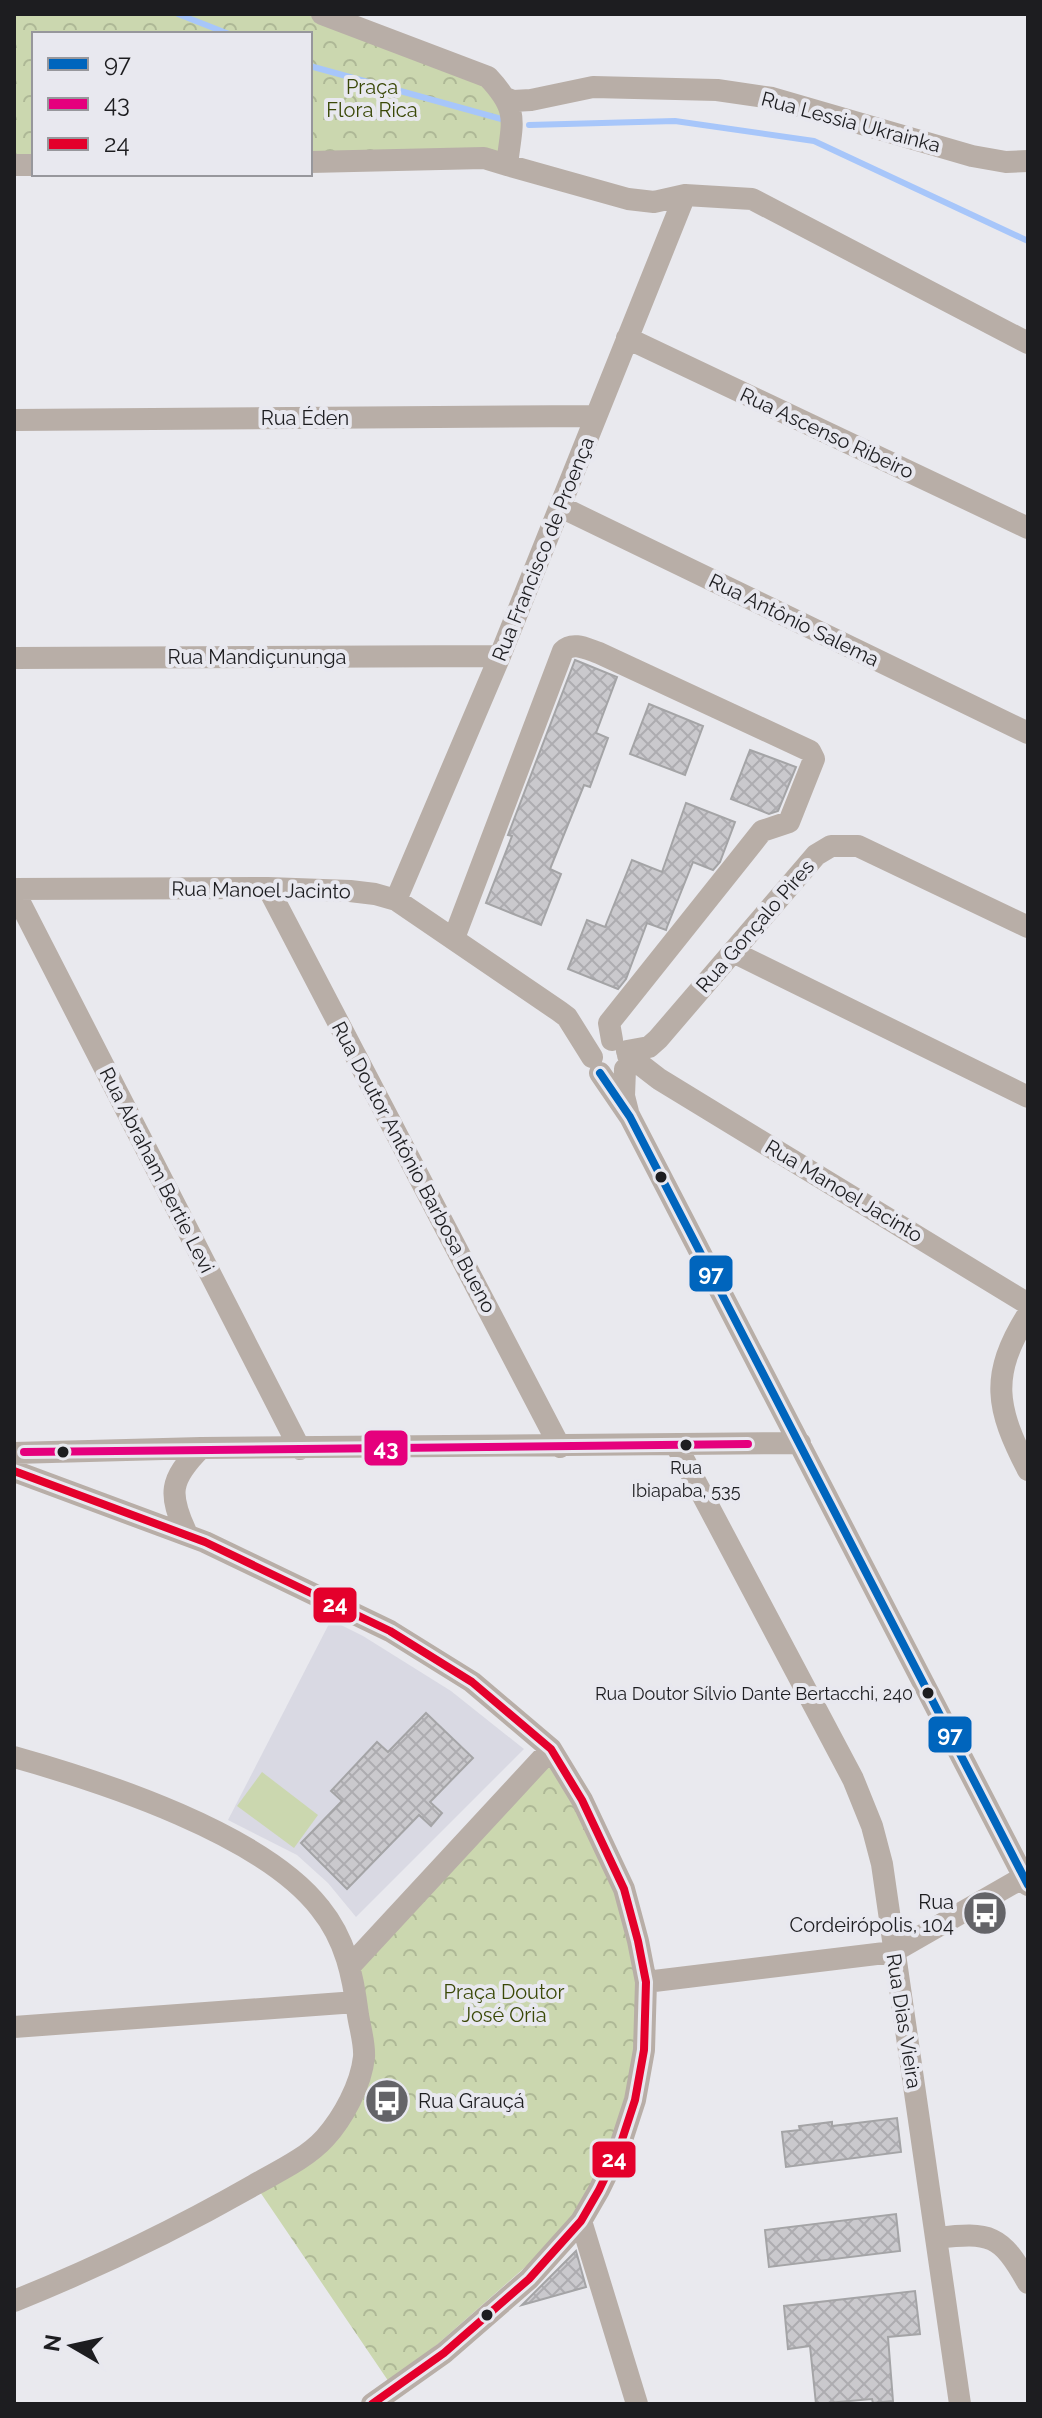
<svg xmlns="http://www.w3.org/2000/svg" width="1042" height="2418" viewBox="0 0 1042 2418" font-family="Raleway,sans-serif">
<style>
.built{fill:#d9d9e3}
.grass{fill:#cbd7af}
.park{fill:url(#park-crowns)}
.lines{fill:none;stroke-linecap:round;stroke-linejoin:round}
.stream{stroke:#a7c6fa;stroke-width:6}
.building{fill:url(#building-cross-hatch);stroke:#a4a4a6;stroke-width:2}
.minor{stroke:#b8aea7;stroke-width:22}
.bus-1-casing{stroke:#e8e8ef;stroke-width:14}
.bus-2-casing{stroke:#e8e8ef;stroke-width:14}
.bus-3-casing{stroke:#e8e8ef;stroke-width:14}
.bus-1{stroke:#0065bd;stroke-width:8}
.bus-2{stroke:#e5007d;stroke-width:8}
.bus-3{stroke:#e4002b;stroke-width:8}
.bus-dot{fill:#1d1d20;stroke:#e8e8ef;stroke-width:3}
.labels{text-anchor:middle;stroke-width:8;stroke-linejoin:round;paint-order:stroke}
.bus-label{font-size:18px;fill:#1d1d20;stroke:#e8e8ef}
.park-label{font-size:20px;fill:#3a4807;stroke:#e8e8ef}
.street-label{font-size:20px;fill:#1d1d20;stroke:#e8e8ef}
.poi-label{font-size:20px;fill:#1d1d20;stroke:#e8e8ef;text-anchor:end}
.line-badge{stroke:#e8e8ef;stroke-width:3}
.badge-label{font-size:22px;text-anchor:middle;font-weight:bold;fill:#fff}
</style>
<defs>
<pattern id="park-crowns" width="20" height="18" patternUnits="userSpaceOnUse" patternTransform="scale(2)"><rect width="20" height="18" fill="#cbd7af"/><path d="M2 6a3 3 0 1 1 6 0M12 15a3 3 0 1 1 6 0" fill="none" stroke="#aeb896"/></pattern>
<pattern id="building-cross-hatch" width="8" height="8" patternUnits="userSpaceOnUse" patternTransform="scale(2)"><rect width="8" height="8" fill="#cac9cd"/><path d="M0 0l8 8M0 8l8-8" fill="none" stroke="#adacb0"/></pattern>
</defs>
<rect width="100%" height="100%" fill="#e9e9ee"/>
<path class="built" d="M331,1620L363,1636L451,1691L524,1749L356,1917L328,1883L297,1855L228,1820Z"/>
<path class="grass" d="M262,1772L318,1815L294,1848L237,1806Z"/>
<path class="park" d="M14,14H322L501,91L507,165L310,162V34H34V165H14Z
M549,1750L623,1893L643,1982L628,2118L580,2219L391,2385L256,2186L287,2169L362,2079L352,1965Z"/>
<g class="lines">
<path class="stream" d="M178,14L229,34
M310,66L505,120
M529,125L675,121L814,141L1028,241"/>
</g>
<path class="building" d="M575,660L617,677L596,733L608,738L590,787L584,785L550,869L561,874L541,925L486,903L512,836L508,835Z
M649,704L703,726L685,775L630,754Z
M750,750L796,767L778,811L769,814L731,799Z
M686,803L735,822L720,862L713,870L693,862L667,927L666,930L647,923L626,979L618,989L568,969L587,920L605,927L632,860L662,872Z
M426,1713L473,1758L430,1802L442,1813L431,1826L419,1815L347,1889L301,1843L342,1801L331,1791L377,1742L388,1752Z
M897,2118L901,2152L786,2167L782,2132L800,2130L799,2126L832,2122V2126Z
M896,2214L900,2251L769,2267L765,2230Z
M576,2251L586,2287L522,2305Z
M915,2291L920,2334L888,2337L893,2401L873,2403L872,2399L816,2404L810,2346L788,2349L784,2306Z"/>
<g class="lines">
<path class="minor" d="M322,14L488,77C520,111 512,121 507,165L628,199L654,202L685,195L752,199L1028,343
M506,98L513,101L531,100L593,87L717,90L772,98L972,156L1006,162L1028,161
M310,162L484,158L507,165
M14,165H34
M627,338L1028,528
M14,420L596,416
M561,507L1028,733
M14,658L500,656
M268,888L560,1447
M14,889L268,888L350,891L375,894L396,900L559,1011L567,1017L592,1057
M14,891L300,1449
M396,900L500,656L685,195
M454,938L563,651C573,641 587,649 599,653L810,751L814,759L789,822L762,831L609,1023L612,1040
M733,952L1028,1097
M627,1051L649,1047L658,1039L816,855L831,846H858L1028,927
M628,1055L659,1079L1028,1304
M625,1069L624,1096L628,1112
M600,1073L630,1117L1028,1885
M1028,1314C989,1376 996,1408 1028,1470
M676,1445L853,1779L872,1826L882,1864L960,2404
M14,1453L201,1448L800,1443
M14,1471L205,1542L390,1631L472,1682L551,1749L582,1800L624,1889L638,1941L646,1982L644,2050L635,2100L619,2149L599,2190L581,2221L529,2279L444,2353L372,2404
M187,1534C168,1494 169,1480 201,1448
M14,1757C103,1782 263,1834 320,1908C346,1940 353,1976 358,2015C360,2028 365,2044 364,2057C361,2085 343,2118 325,2138C307,2158 277,2172 254,2185C177,2229 96,2268 14,2301
M351,1965L551,1749
M646,1982L893,1952L1024,1877L1028,1871
M14,2027L356,2002
M581,2221L637,2404
M937,2238C990,2232 1001,2234 1028,2283"/>
<g class="bus-1-casing">
<path id="bus-1" d="M600,1073L630,1117L1028,1885"/>
</g>
<g class="bus-2-casing">
<path id="bus-2" d="M24,1452L748,1444"/>
</g>
<g class="bus-3-casing">
<path id="bus-3" d="M14,1471L205,1542L390,1631L472,1682L551,1749L582,1800L624,1889L638,1941L646,1982L644,2050L635,2100L619,2149L599,2190L581,2221L529,2279L444,2353L372,2404"/>
</g>
<use href="#bus-1" class="bus-1"/>
<use href="#bus-2" class="bus-2"/>
<use href="#bus-3" class="bus-3"/>
</g>
<defs>
<g id="bus-disc" transform="scale(2.3)"><circle r="9.5" fill="#646468" stroke="#e8e8ef"/><path d="M-5-6H5V4H4V6H2V4H-2V6H-4V4H-5ZM-3.5-4V0h7V-4ZM-3.5 1.2v1.5H-2V1.2ZM2 1.2v1.5H3.5V1.2Z" fill="#fff"/></g>
</defs>
<g fill-rule="evenodd">
<use href="#bus-disc" x="985" y="1913"/>
<use href="#bus-disc" x="387" y="2101"/>
</g>
<g class="bus-dot">
<circle cx="661" cy="1177" r="7"/>
<circle cx="686" cy="1445" r="7"/>
<circle cx="63" cy="1452" r="7"/>
<circle cx="928" cy="1693" r="7"/>
<circle cx="487" cy="2315" r="7"/>
</g>
<g class="labels">
<g class="bus-label">
<text x="686" y="1474">Rua<tspan x="686" dy="23">Ibiapaba, 535</tspan></text>
<text x="913" y="1700" text-anchor="end">Rua Doutor Sílvio Dante Bertacchi, 240</text>
</g>
<g class="park-label">
<text x="372" y="94">Praça<tspan x="372" dy="23">Flora Rica</tspan></text>
<text x="504" y="1999">Praça Doutor<tspan x="504" dy="23">José Oria</tspan></text>
</g>
<g class="street-label">
<text transform="translate(851 122) rotate(15)" y="7">Rua Lessia Ukrainka</text>
<text x="305" y="425">Rua Éden</text>
<text transform="translate(827 433) rotate(25)" y="7">Rua Ascenso Ribeiro</text>
<text transform="translate(543 549) rotate(-68)" y="7">Rua Francisco de Proença</text>
<text transform="translate(794 620) rotate(26)" y="7">Rua Antônio Salema</text>
<text x="257" y="664">Rua Mandiçununga</text>
<text transform="translate(261 890) rotate(1)" y="7">Rua Manoel Jacinto</text>
<text transform="translate(755 926) rotate(-49)" y="7">Rua Gonçalo Pires</text>
<text transform="translate(414 1167) rotate(62)" y="7">Rua Doutor Antônio Barbosa Bueno</text>
<text transform="translate(157 1170) rotate(63)" y="7">Rua Abraham Bertie Levi</text>
<text transform="translate(844 1191) rotate(31)" y="7">Rua Manoel Jacinto</text>
<text transform="translate(904 2021) rotate(81)" y="7">Rua Dias Vieira</text>
</g>
<g class="poi-label">
<text x="954" y="1909">Rua<tspan x="954" dy="23">Cordeirópolis, 104</tspan></text>
<text x="418" y="2108" text-anchor="start">Rua Grauçá</text>
</g>
</g>
<g class="line-badge">
<rect x="688" y="1254" width="46" height="39" rx="8" fill="#0065bd"/>
<rect x="363" y="1429" width="46" height="38" rx="8" fill="#e5007d"/>
<rect x="312" y="1586" width="46" height="38" rx="8" fill="#e4002b"/>
<rect x="927" y="1715" width="46" height="39" rx="8" fill="#0065bd"/>
<rect x="591" y="2140" width="46" height="39" rx="8" fill="#e4002b"/>
</g>
<g class="badge-label">
<text x="711" y="1281">97</text>
<text x="386" y="1456">43</text>
<text x="335" y="1612">24</text>
<text x="950" y="1742">97</text>
<text x="614" y="2167">24</text>
</g>
<rect width="1042" height="2418" fill="none" stroke="#1d1d20" stroke-width="32"/>
<rect x="32" y="32" width="280" height="144" fill="#e8e8ef" stroke="#97979c" stroke-width="2"/>
<rect x="48" y="58" width="40" height="12" fill="#0065bd" stroke="#97979c" stroke-width="2"/>
<text x="104" y="72" font-size="24" fill="#1d1d20">97</text>
<rect x="48" y="98" width="40" height="12" fill="#e5007d" stroke="#97979c" stroke-width="2"/>
<text x="104" y="112" font-size="24" fill="#1d1d20">43</text>
<rect x="48" y="138" width="40" height="12" fill="#e4002b" stroke="#97979c" stroke-width="2"/>
<text x="104" y="152" font-size="24" fill="#1d1d20">24</text>
<g transform="translate(72 2346) rotate(279)" stroke="#e8e8ef" stroke-width="6" paint-order="stroke">
<path d="M0-6L14 30L0 20L-14 30Z" fill="#1d1d20"/>
<text y="-12" font-size="22" font-weight="bold" text-anchor="middle" fill="#1d1d20">N</text>
</g>
</svg>
